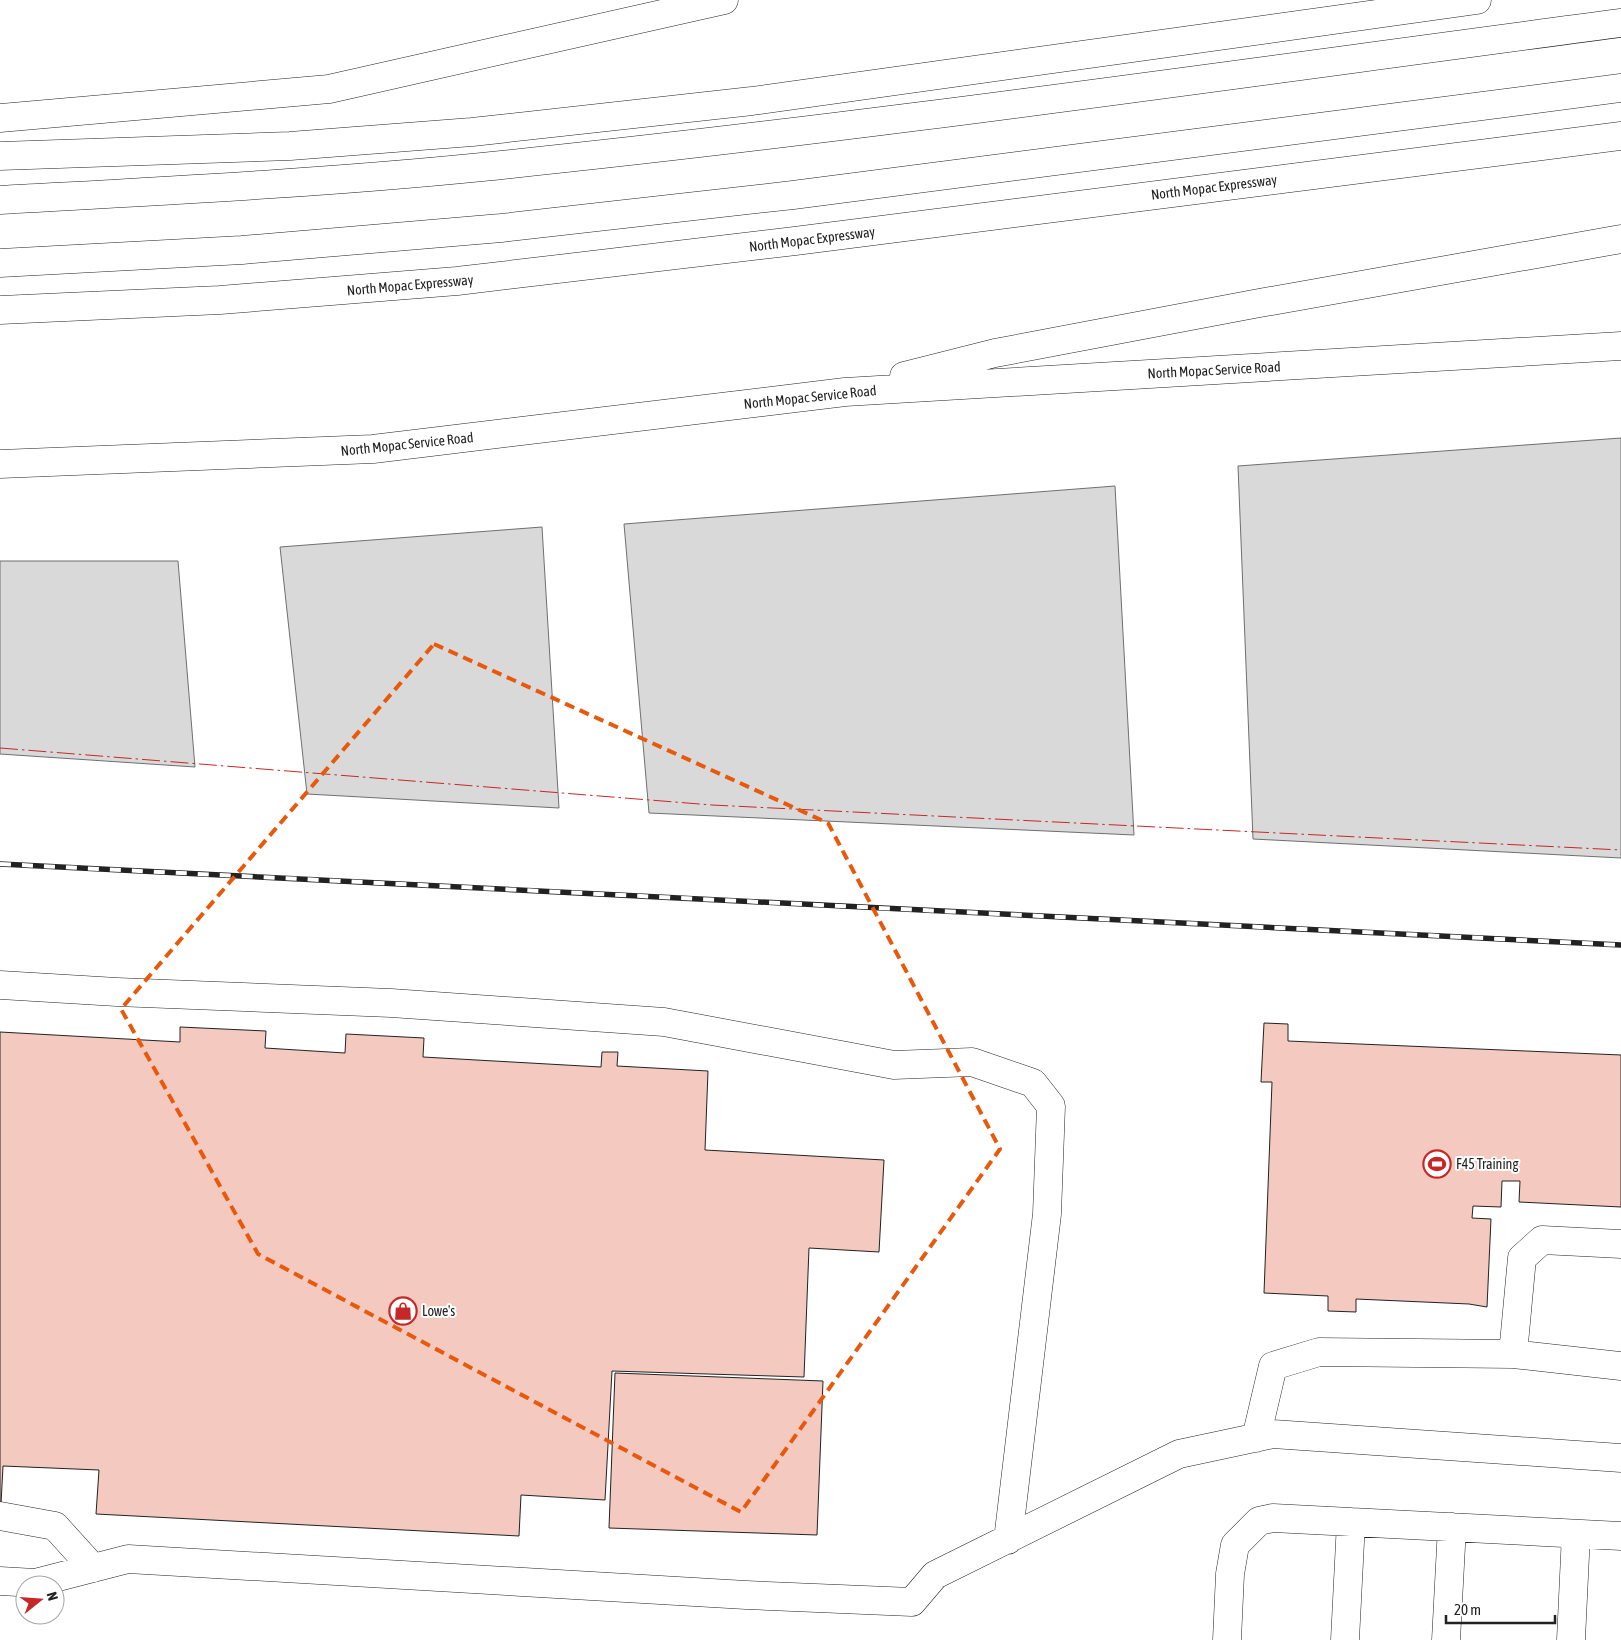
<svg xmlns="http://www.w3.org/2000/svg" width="1621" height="1640" viewBox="0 0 1621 1640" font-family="'Asap Condensed',sans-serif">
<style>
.water{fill:#d9d9d9;stroke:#6f6f6f}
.building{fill:#f3c9c0;stroke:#222}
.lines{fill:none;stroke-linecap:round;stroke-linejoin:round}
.minor-casing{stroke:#222;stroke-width:29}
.major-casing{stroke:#222;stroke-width:29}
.highway-casing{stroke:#222;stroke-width:29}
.minor{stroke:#fff;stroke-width:28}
.major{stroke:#fff;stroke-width:28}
.highway{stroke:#fff;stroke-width:28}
.rail-casing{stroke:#222;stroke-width:5.5}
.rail{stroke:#fff;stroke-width:4;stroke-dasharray:11;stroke-linecap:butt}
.power{stroke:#c62828;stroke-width:1;stroke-dasharray:18 4 2.5 4;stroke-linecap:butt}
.marked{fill:none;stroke:#e8590c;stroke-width:4;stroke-dasharray:10 6;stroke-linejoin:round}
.labels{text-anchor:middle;stroke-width:4;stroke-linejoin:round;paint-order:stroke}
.street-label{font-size:14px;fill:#222;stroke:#fff}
.poi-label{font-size:14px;fill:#222;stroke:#fff;text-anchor:start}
</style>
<rect width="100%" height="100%" fill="#fff"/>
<path class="water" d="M1621,438V858L1253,839L1238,466Z
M1115,486L1134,835L649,813L624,524Z
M542,527L559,808L307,794L280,547Z
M0,561H178L195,767L0,754Z"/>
<path class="building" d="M1264,1023L1288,1024V1041L1621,1055V1207L1519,1202L1520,1181H1502L1501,1207L1473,1206L1472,1218L1491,1219L1487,1307L1469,1304L1356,1299V1312L1328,1311V1296L1264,1293L1272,1082H1261Z
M180,1027L266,1031L265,1048L345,1053L346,1034L424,1038L423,1057L601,1067L602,1052H618L617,1066L708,1071L705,1150L884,1160L879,1252L809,1248L804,1377L612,1371L605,1500L521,1495L519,1536L96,1514L99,1470L3,1466L0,1523V1032L180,1042Z
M615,1373L823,1381L817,1535L609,1528Z"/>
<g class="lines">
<g class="minor-casing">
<path id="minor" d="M0,985L117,992L391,1003L664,1022L894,1065L972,1062L1033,1083L1051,1106L1047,1214L1008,1540
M1513,1354L1621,1366
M1256,1438L1273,1366L1319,1352L1513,1354L1522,1258L1542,1240L1621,1244
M0,1516L55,1526L93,1568
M0,1581L35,1583L128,1559L746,1595L912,1602L935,1575L1179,1454L1273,1434L1621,1458
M1227,1640L1230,1574L1235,1545L1259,1521L1273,1518L1621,1536
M1345,1640L1351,1522
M1446,1640L1452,1527
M1571,1640L1576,1534"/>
</g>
<g class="major-casing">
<path id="major" d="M904,376L995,353L1254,304L1621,239
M0,464L373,449L845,392L1621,346"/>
</g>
<g class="highway-casing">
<path id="highway" d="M0,118L329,89L724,0
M0,156L290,146L472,132L752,101L1477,0
M0,200C161,191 322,183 482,167C863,128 1242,73 1621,23
M0,263L242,250L501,228L793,195L1621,88
M0,310L220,300L457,281L795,241L1621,136"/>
</g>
<use href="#minor" class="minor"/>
<use href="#major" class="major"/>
<use href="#highway" class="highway"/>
<g class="rail-casing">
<path id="rail" d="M0,864L1621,945"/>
</g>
<use href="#rail" class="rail"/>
<path class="power" d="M0,748L712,805L1621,850"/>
</g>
<path class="marked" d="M434,644L828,823L1000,1149L741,1512L258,1254L121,1009Z"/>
<defs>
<g id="stadium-ring" transform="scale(1.4375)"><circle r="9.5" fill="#fff" stroke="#c62828" stroke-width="1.5"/><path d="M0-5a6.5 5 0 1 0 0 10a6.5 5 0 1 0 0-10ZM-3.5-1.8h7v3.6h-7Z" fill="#c62828"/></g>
<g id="shop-ring" transform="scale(1.4375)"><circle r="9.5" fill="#fff" stroke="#c62828" stroke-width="1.5"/><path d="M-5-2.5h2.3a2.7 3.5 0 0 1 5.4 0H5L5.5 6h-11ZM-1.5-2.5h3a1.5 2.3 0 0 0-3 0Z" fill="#c62828"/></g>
</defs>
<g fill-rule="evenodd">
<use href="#stadium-ring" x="1437" y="1164"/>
<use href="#shop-ring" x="403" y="1311"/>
</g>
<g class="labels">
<g class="street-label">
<text transform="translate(1214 187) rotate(-7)" y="5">North Mopac Expressway</text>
<text transform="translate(812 239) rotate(-7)" y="5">North Mopac Expressway</text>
<text transform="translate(410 285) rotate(-5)" y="5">North Mopac Expressway</text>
<text transform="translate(1214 370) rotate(-3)" y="5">North Mopac Service Road</text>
<text transform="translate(810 397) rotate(-6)" y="5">North Mopac Service Road</text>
<text transform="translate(407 444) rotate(-6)" y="5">North Mopac Service Road</text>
</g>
<g class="poi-label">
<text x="1456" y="1169">F45 Training</text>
<text x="422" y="1316">Lowe's</text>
</g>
</g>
<g transform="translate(40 1600) rotate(73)"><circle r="24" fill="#ffffff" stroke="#a7a7a7"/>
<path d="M0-4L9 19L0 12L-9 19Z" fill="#c62828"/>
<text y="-8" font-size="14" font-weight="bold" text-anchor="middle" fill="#222222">N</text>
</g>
<path d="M1446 1615v8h109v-8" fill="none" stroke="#222222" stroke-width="2.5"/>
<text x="1454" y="1615" font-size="15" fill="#222222" stroke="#ffffff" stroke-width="4" paint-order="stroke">20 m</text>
</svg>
